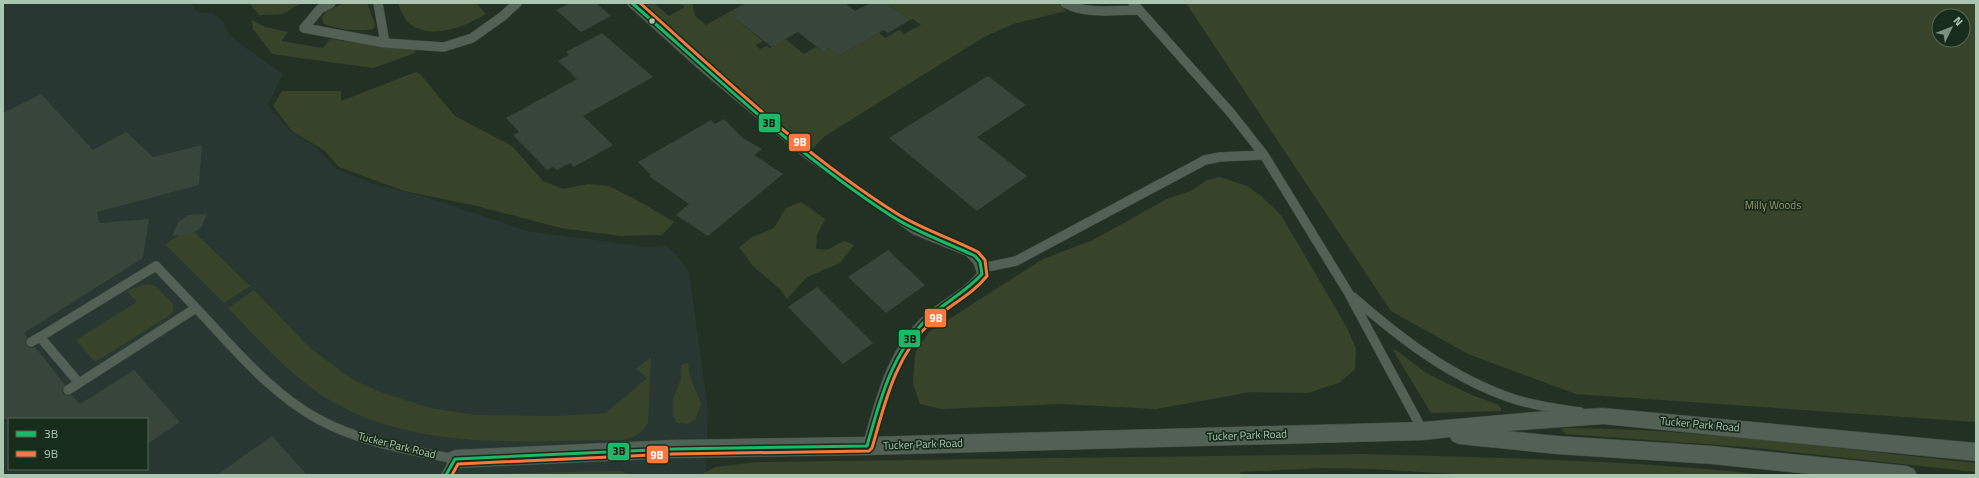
<svg xmlns="http://www.w3.org/2000/svg" width="1979" height="478" viewBox="0 0 1979 478" font-family="'Titillium Web',sans-serif">
<style>
.medical{fill:#283732;fill-rule:evenodd}
.green{fill:#38442a;fill-rule:evenodd}
.building{fill:#38453a}
.lines{fill:none;stroke-linecap:round;stroke-linejoin:round}
.service-casing{stroke:#414c43;stroke-width:10}
.minor-casing{stroke:#414c43;stroke-width:1}
.service{stroke:#526055;stroke-width:9}
.minor{fill:#526055;fill-rule:evenodd}
.bus-1-casing{stroke:#172c1a;stroke-width:6}
.bus-2-casing{stroke:#172c1a;stroke-width:6}
.bus-1{stroke:#1ab867;stroke-width:3}
.bus-2{stroke:#f6793e;stroke-width:3}
.bus-dot{fill:#aac5b0;stroke:#172c1a;stroke-width:1.5}
.labels{text-anchor:middle;stroke-width:3.5;stroke-linejoin:round;paint-order:stroke}
.park-label{font-size:11px;fill:#9b9369;stroke:#172c1a}
.street-label{font-size:11px;fill:#aac5b0;stroke:#172c1a}
.line-badge{stroke:#172c1a;stroke-width:1.5}
.badge-label{font-size:11px;text-anchor:middle;font-weight:bold;fill:#fff}
.pale-badge-label{font-size:11px;text-anchor:middle;font-weight:bold;fill:#111}
</style>
<rect width="100%" height="100%" fill="#233125"/>
<path class="medical" d="M3,3H191L197,12L213,14L224,22L225,29L236,41L283,74L268,105L290,131L317,148L336,169L374,184L433,199L526,231L647,247L665,246L675,253L689,272L708,410L706,471L699,475H3ZM9,419H147V469H9Z"/>
<path class="green" d="M249,3H301L283,14L259,15Z
M344,3H367L375,24L374,28C366,33 331,29 323,23L322,17L326,12Z
M398,3H476L486,14C466,26 429,42 408,22C403,17 400,9 398,3Z
M632,3H659L656,5L669,16L685,7L680,3H692L695,16L706,25L733,10L737,13L732,16L763,41L755,45L760,49L767,46L770,48L785,39L804,54L816,47L823,52L829,48L839,56L879,33L885,38L899,30L904,34L921,25L913,19L910,20L886,3H1058L1066,11L1013,24L984,37L825,136L807,154Z
M1186,3H1976V422L1576,394L1468,354L1391,311ZM1939,16H1963V40H1939Z
M252,20L265,27L288,32L281,41L323,48L330,39L375,45L417,47L415,53L373,68L272,54L253,29Z
M416,72L421,75L455,116L512,146L543,181L563,189L589,184L609,186L642,203L674,222L662,235L620,236L561,228L477,206L404,191L339,167L325,151L292,131L273,106L282,91H341V101Z
M1220,177L1247,186L1261,196L1281,215L1346,326L1356,348L1355,369L1339,383L1307,393L1251,392L1156,409L1062,404L942,409L920,404L913,383L915,353L929,332L1043,259L1093,240L1167,199L1191,191L1207,180Z
M801,202L825,219L817,235L816,249L827,250L844,241L854,245L840,263L807,277L787,299L781,290L753,266L739,247L751,238L774,228L786,208Z
M194,232L250,286L224,303L165,244L180,235Z
M149,284L157,287L173,304V311L167,317L95,362L76,340L137,302L127,291L139,286Z
M254,290L310,348L352,379L377,391L430,408L476,415L558,416L606,413L647,378L636,369L651,357L648,423C642,434 633,438 621,440C523,441 410,452 323,396C287,372 258,339 228,308Z
M1393,350H1396L1426,373L1442,381L1474,396L1497,404L1501,408V411L1431,413Z
M688,363L690,377L701,404L695,420L687,424L677,423L673,417V399L681,379V365Z
M1565,428C1702,429 1839,449 1976,463V472L1747,447L1566,434L1561,430Z
M1366,454C1499,458 1634,460 1766,475H1471L1374,469L1322,468L1239,472L1243,475H699L716,467L757,462Z
M620,471L633,475H501L515,473Z"/>
<path class="building" d="M570,3H596L611,16L581,32L556,10Z
M746,3H845L855,11L870,3H886L910,20L888,33L884,30L839,56L829,48L823,52L798,32L772,47L732,16L737,13L733,10Z
M602,33L653,77L583,116L613,145L574,167L570,163L557,170L553,167L547,170L513,135L519,132L506,118L577,79L558,61L569,55L566,52Z
M988,76L1026,105L977,137L1027,176L977,211L889,138Z
M41,94L93,150L126,132L153,157L202,145L199,185L97,212L99,223L149,219L143,258L24,333L27,337L25,342L26,345L31,348L35,347L65,385L62,390L63,394L68,396L72,395L80,404L134,370L180,422L147,444V419H3V113Z
M724,119L743,138L762,149L754,155L783,174L708,236L676,215L689,204L649,176L651,175L638,162L711,120L715,124Z
M207,214L201,228L191,234L172,236L178,222L189,215Z
M888,250L925,285L886,313L848,277Z
M817,287L873,343L843,364L788,307Z
M272,436L307,475H217Z"/>
<g class="lines">
<g class="service-casing">
<path id="service" d="M378,3L385,43
M632,3L703,67L807,154L915,230L969,252L978,262L982,274C967,294 946,302 928,318C891,351 880,400 867,446
M1065,3C1087,15 1115,10 1139,10
M1133,3L1231,113L1264,155L1348,292L1423,431
M304,28L385,43L444,47L472,38L503,16L517,3
M304,28L320,9L331,3
M156,266L196,308L79,383L40,337Z
M982,268L1016,261L1205,160L1220,157L1264,155
M1353,297C1401,339 1453,379 1514,399C1536,406 1558,409 1580,412
M196,308C233,347 270,393 318,419C360,442 409,450 455,459L446,475
M31,342L40,337
M68,390L79,383"/>
</g>
<g class="minor-casing">
<path id="minor" d="M1603,408L1976,443V461L1603,424L1507,431L1557,436L1712,446L1907,466L1914,469L1917,475H1819L1712,464L1557,454L1459,444L1452,441L1450,437L1423,440L867,455L673,458L455,468L448,465L445,459L448,453L455,450L673,440L867,437L1423,422L1535,412Z"/>
</g>
<use href="#service" class="service"/>
<use href="#minor" class="minor"/>
<g class="bus-1-casing">
<path id="bus-1" d="M446,475L455,459L673,449L867,446C880,400 892,352 928,318C945,302 966,292 982,274L980,262L975,256C948,243 918,233 893,217C798,156 716,77 632,3"/>
</g>
<g class="bus-2-casing">
<path id="bus-2" d="M452,475L458,464L673,454L869,451L872,448C885,403 895,356 931,322C949,305 971,296 987,276L985,260L978,252C951,238 921,229 896,213C802,154 722,76 640,3"/>
</g>
<use href="#bus-1" class="bus-1"/>
<use href="#bus-2" class="bus-2"/>
</g>
<circle class="bus-dot" cx="652" cy="21" r="3.5"/>
<g class="labels">
<g class="park-label">
<text x="1773" y="209">Milly Woods</text>
</g>
<g class="street-label">
<text transform="translate(1700 424) rotate(5)" y="4">Tucker Park Road</text>
<text transform="translate(1247 435) rotate(-2)" y="4">Tucker Park Road</text>
<text transform="translate(923 444) rotate(-2)" y="4">Tucker Park Road</text>
<text transform="translate(397 445) rotate(14)" y="4">Tucker Park Road</text>
</g>
</g>
<g class="line-badge">
<rect x="758" y="113" width="23" height="20" rx="4" fill="#1ab867"/>
<rect x="788" y="133" width="23" height="19" rx="4" fill="#f6793e"/>
<rect x="924" y="308" width="23" height="20" rx="4" fill="#f6793e"/>
<rect x="898" y="329" width="23" height="19" rx="4" fill="#1ab867"/>
<rect x="607" y="442" width="23" height="19" rx="4" fill="#1ab867"/>
<rect x="646" y="445" width="23" height="19" rx="4" fill="#f6793e"/>
</g>
<g class="badge-label">
<text x="800" y="146">9B</text>
<text x="936" y="322">9B</text>
<text x="657" y="459">9B</text>
</g>
<g class="pale-badge-label">
<text x="769" y="127">3B</text>
<text x="910" y="343">3B</text>
<text x="619" y="455">3B</text>
</g>
<rect width="1979" height="478" fill="none" stroke="#aac5b0" stroke-width="8"/>
<rect x="8" y="418" width="140" height="52" fill="#172c1a" stroke="#526956"/>
<rect x="16" y="431" width="20" height="6" fill="#1ab867" stroke="#526956"/>
<text x="44" y="438" font-size="12" fill="#aac5b0">3B</text>
<rect x="16" y="451" width="20" height="6" fill="#f6793e" stroke="#526956"/>
<text x="44" y="458" font-size="12" fill="#aac5b0">9B</text>
<g transform="translate(1951 28) rotate(47)"><circle r="19" fill="#172c1a" stroke="#526956"/>
<path d="M0-3L7 15L0 10L-7 15Z" fill="#7b917f"/>
<text y="-6" font-size="11" font-weight="bold" text-anchor="middle" fill="#aac5b0">N</text>
</g>
</svg>
